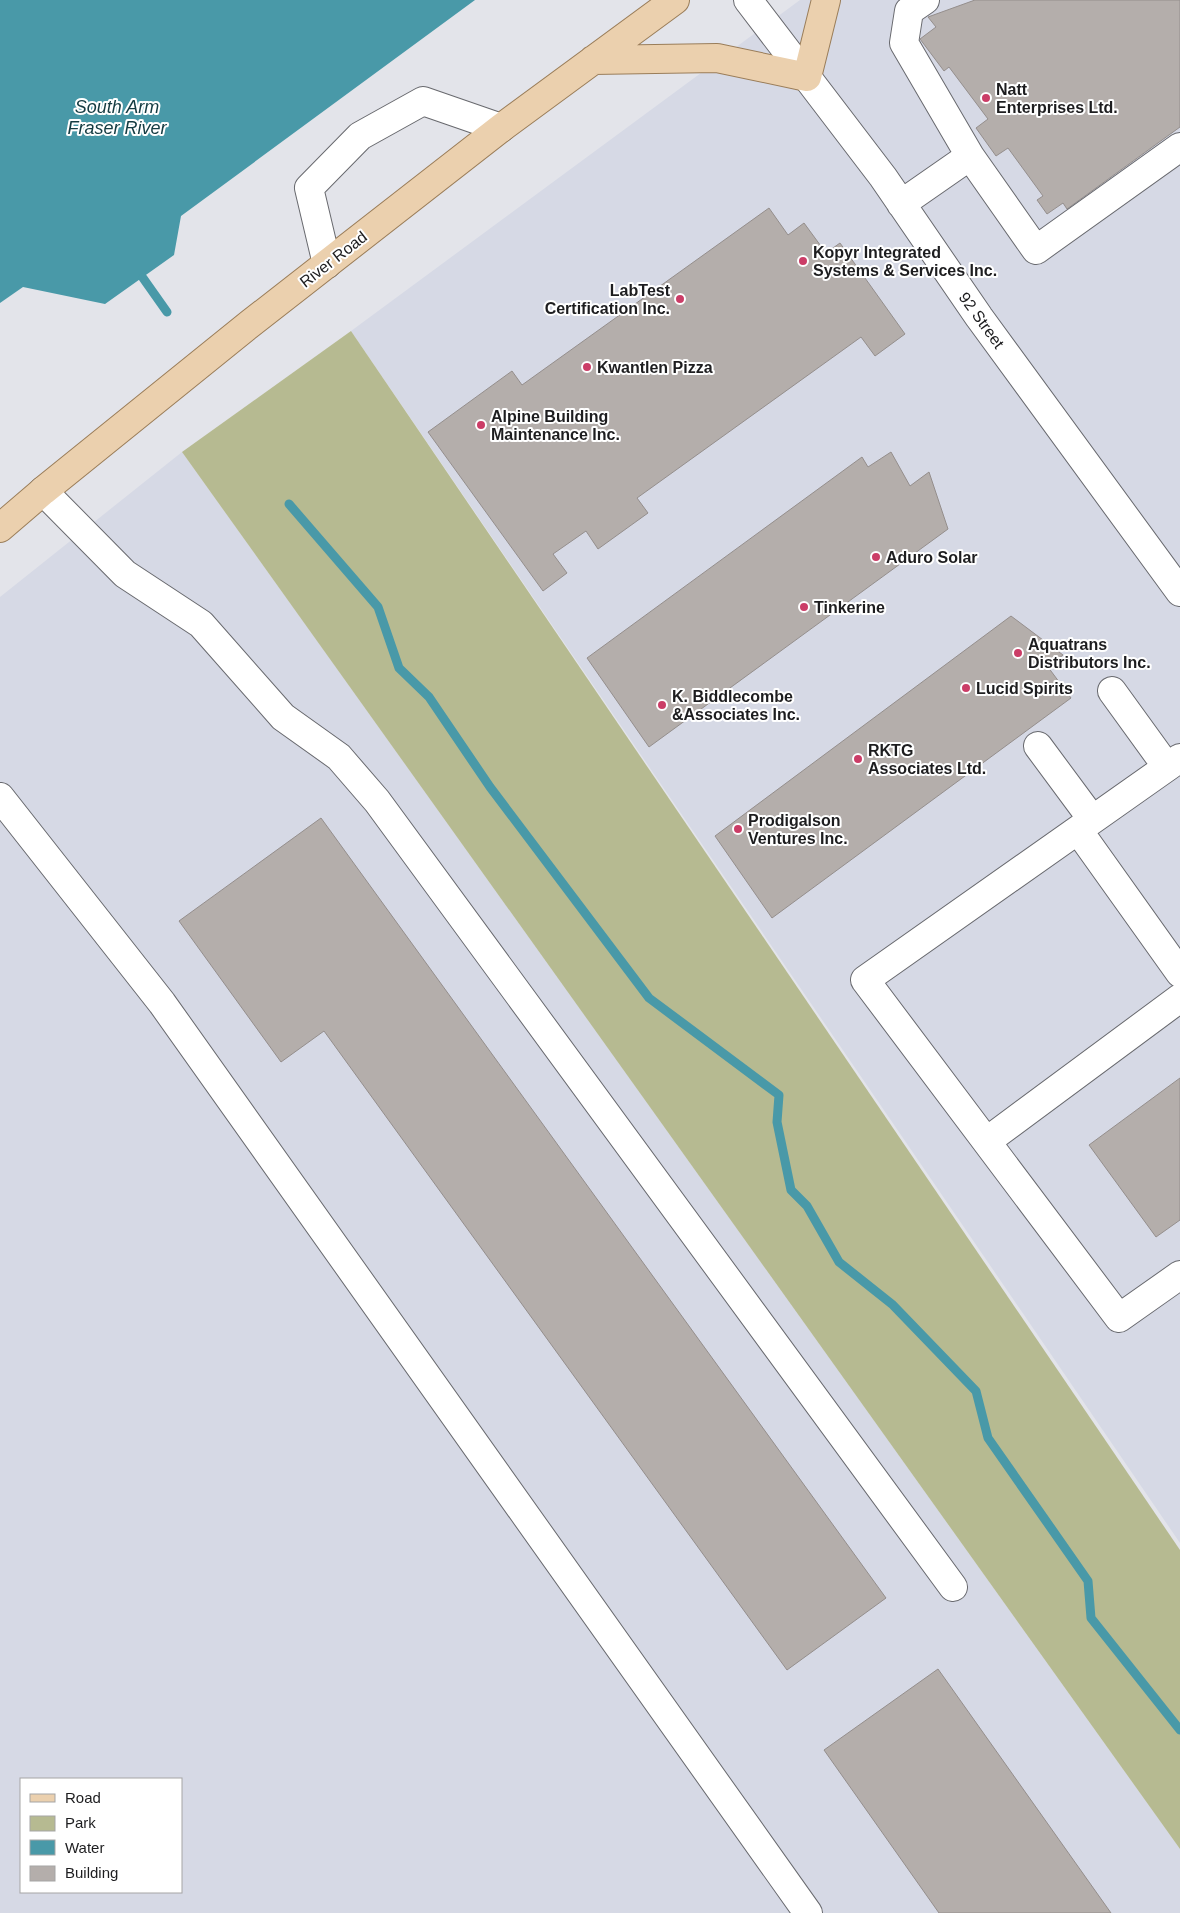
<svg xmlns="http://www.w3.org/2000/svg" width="1180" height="1913" viewBox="0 0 1180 1913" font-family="Helvetica,sans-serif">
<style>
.built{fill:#d6d9e5;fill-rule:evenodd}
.green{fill:#b6ba91}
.water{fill:#4999a8}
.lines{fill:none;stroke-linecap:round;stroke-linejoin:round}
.stream{stroke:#4999a8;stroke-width:9}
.building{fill:#b4aeab;stroke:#948e8c}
.minor-casing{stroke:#68696e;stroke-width:30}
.major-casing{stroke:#9a7d59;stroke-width:30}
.minor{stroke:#fff;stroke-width:28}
.major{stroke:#ebd0ae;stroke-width:28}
.poi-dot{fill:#cb3d67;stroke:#fff;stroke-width:2}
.labels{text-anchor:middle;stroke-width:4;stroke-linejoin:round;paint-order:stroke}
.poi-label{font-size:16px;font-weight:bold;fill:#1d1d1f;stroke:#fff;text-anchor:start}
.street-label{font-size:16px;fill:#1d1d1f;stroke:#fff}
.water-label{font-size:18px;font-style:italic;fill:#143b42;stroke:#fff}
</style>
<rect width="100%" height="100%" fill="#e3e4ea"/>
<path class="built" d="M800,0H1180V1543L351,331Z
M182,452L1180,1849V1913H0V597ZM21,1779H181V1892H21Z"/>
<path class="green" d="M351,331L1180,1550V1849L182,452Z"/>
<path class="water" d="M0,0H475L181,216L174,255L105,304L23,287L0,303Z"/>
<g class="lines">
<path class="stream" d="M143,278L167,312
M289,504L378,607L399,668L429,697L490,787L649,998L779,1095L777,1122L791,1190L807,1206L839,1262L893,1305L976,1391L988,1438L1088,1581L1091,1618L1180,1730"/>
</g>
<path class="building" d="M975,0H1180V127L1067,209L1063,203L1047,214L1037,200L1043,196L1008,148L996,156L976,128L988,119L949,67L944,71L920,39L936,27L928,17Z
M769,208L788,235L804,223L826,253L840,243L905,334L875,356L861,337L637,498L648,513L598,549L586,531L553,554L567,573L543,591L428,432L512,371L522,385Z
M891,452L910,486L929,472L948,529L649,747L587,658L862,457L868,467Z
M1011,616L1063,655L1048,667L1071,698L772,918L715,836Z
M321,818L886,1598L787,1670L324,1031L281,1062L179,921Z
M1180,1078V1220L1156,1237L1089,1145Z
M938,1669L1111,1913H939L824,1750Z"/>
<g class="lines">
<g class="minor-casing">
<path id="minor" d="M748,0L883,177L979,317L1180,592
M970,156L1036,250L1180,147
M901,204L970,156L904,43L909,11L925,0
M327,264L309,188L360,136L423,101L501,128
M43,491L125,574L201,624L283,717L339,757L377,801L953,1587
M1112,691L1167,767
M1038,746L1092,819
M1180,758L865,980L1119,1318L1180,1275
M0,797L162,1003L808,1913
M1078,830L1180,973
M987,1141L1180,998"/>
</g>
<g class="major-casing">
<path id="major" d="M593,60L717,58L807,77L826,0
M0,528L43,491L251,323L501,128L675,0"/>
</g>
<use href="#minor" class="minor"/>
<use href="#major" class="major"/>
</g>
<g class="poi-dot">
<circle cx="986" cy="98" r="5"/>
<circle cx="803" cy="261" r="5"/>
<circle cx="680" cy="299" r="5"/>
<circle cx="587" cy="367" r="5"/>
<circle cx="481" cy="425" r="5"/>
<circle cx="876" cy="557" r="5"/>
<circle cx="804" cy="607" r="5"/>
<circle cx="1018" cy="653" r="5"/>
<circle cx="966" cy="688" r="5"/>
<circle cx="662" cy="705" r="5"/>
<circle cx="858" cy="759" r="5"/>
<circle cx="738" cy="829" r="5"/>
</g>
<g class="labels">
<g class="poi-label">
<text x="996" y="95">Natt<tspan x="996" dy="18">Enterprises Ltd.</tspan></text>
<text x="813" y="258">Kopyr Integrated<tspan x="813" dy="18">Systems &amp; Services Inc.</tspan></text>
<text x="670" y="296" text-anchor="end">LabTest<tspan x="670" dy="18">Certification Inc.</tspan></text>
<text x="597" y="373">Kwantlen Pizza</text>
<text x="491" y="422">Alpine Building<tspan x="491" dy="18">Maintenance Inc.</tspan></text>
<text x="886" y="563">Aduro Solar</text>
<text x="814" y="613">Tinkerine</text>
<text x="1028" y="650">Aquatrans<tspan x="1028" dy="18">Distributors Inc.</tspan></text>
<text x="976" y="694">Lucid Spirits</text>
<text x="672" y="702">K. Biddlecombe<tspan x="672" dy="18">&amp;Associates Inc.</tspan></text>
<text x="868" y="756">RKTG<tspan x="868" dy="18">Associates Ltd.</tspan></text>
<text x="748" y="826">Prodigalson<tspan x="748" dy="18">Ventures Inc.</tspan></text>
</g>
<g class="street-label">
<text transform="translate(333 259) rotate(-38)" y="6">River Road</text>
<text transform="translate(982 320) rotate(54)" y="6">92 Street</text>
</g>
<g class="water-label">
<text x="117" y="113">South Arm<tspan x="117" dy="21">Fraser River</tspan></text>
</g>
</g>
<rect x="20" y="1778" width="162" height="115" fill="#ffffff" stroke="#a5a5a5"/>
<rect x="30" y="1794" width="25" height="8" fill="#ebd0ae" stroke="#a5a5a5"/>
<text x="65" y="1803" font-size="15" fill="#1d1d1f">Road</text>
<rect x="30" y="1816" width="25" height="15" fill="#b6ba91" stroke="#a5a5a5"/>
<text x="65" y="1828" font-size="15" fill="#1d1d1f">Park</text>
<rect x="30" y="1840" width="25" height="15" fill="#4999a8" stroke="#a5a5a5"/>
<text x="65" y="1853" font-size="15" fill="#1d1d1f">Water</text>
<rect x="30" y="1866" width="25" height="15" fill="#b4aeab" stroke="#a5a5a5"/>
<text x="65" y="1878" font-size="15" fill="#1d1d1f">Building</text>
</svg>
